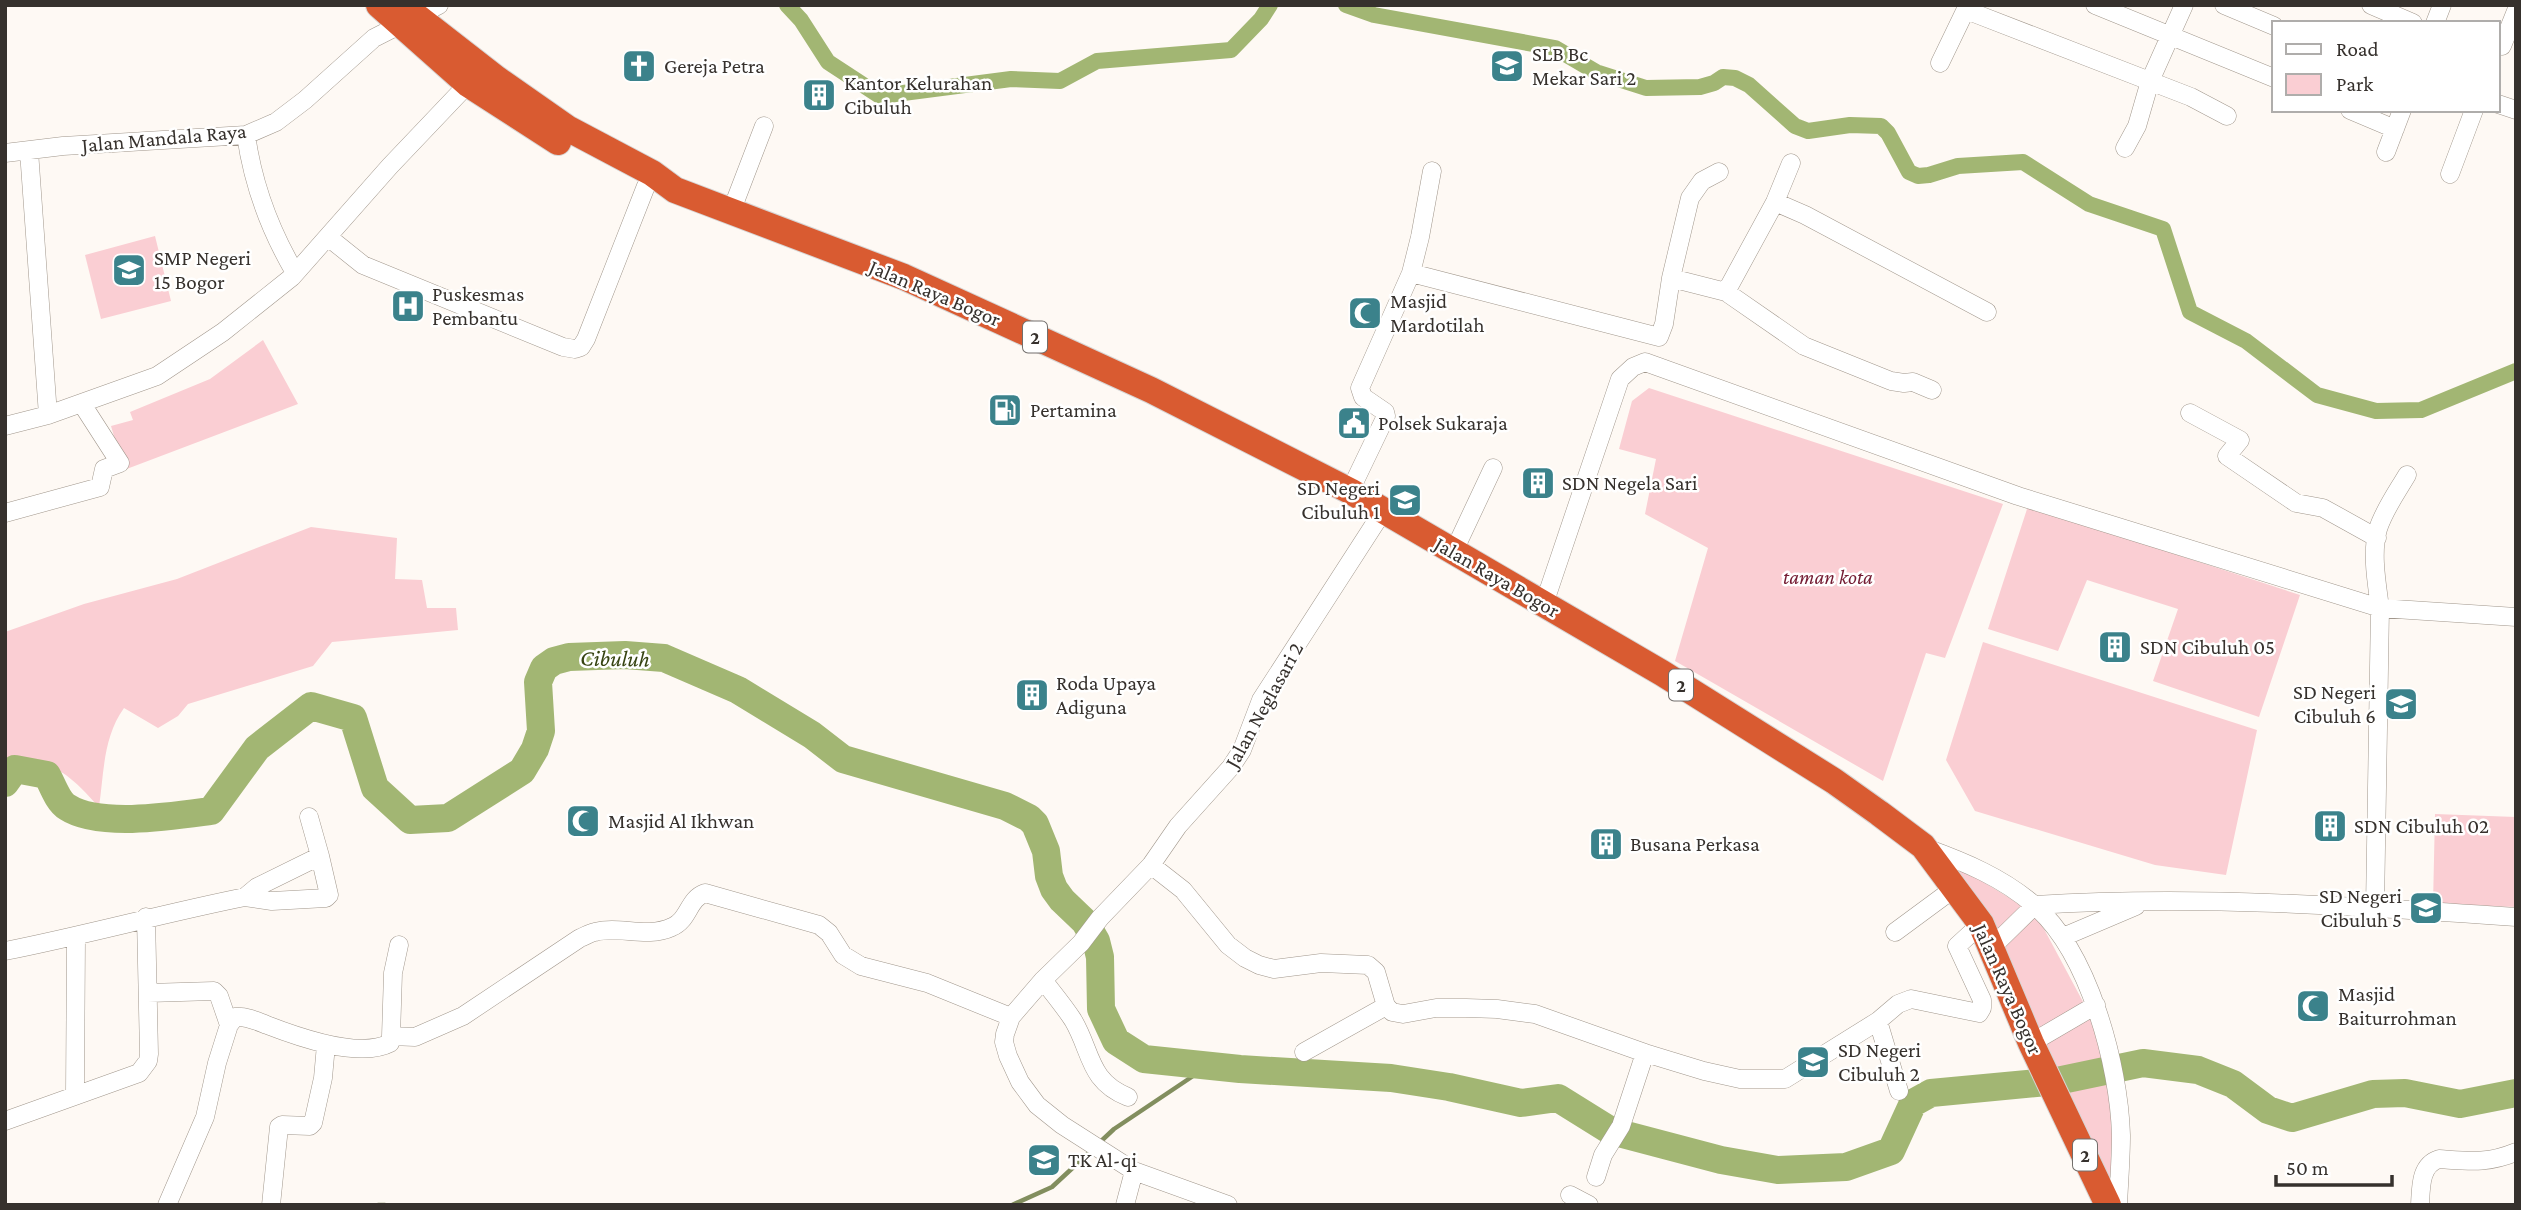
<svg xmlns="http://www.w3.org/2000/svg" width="2521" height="1210" viewBox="0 0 2521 1210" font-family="'Crimson Pro',serif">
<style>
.green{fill:#faced3}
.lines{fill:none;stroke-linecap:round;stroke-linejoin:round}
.stream{stroke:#828e5e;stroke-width:4.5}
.canal{stroke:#a2b673;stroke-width:16}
.river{stroke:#a2b673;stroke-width:28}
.minor-casing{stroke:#a1978c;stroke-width:19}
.highway-casing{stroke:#d7d6d5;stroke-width:28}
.minor{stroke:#fff;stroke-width:18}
.highway{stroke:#d95b31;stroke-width:26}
.labels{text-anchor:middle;stroke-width:5;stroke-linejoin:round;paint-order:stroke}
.shield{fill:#fff;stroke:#726f6c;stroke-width:2}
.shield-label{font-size:19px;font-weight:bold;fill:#36312d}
.poi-label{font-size:21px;fill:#36312d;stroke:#fff;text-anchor:start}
.street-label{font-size:21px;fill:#36312d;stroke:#fff}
.park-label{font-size:21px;font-style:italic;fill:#731b32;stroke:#fff}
.water-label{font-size:23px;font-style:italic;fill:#364311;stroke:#fff}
</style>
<rect width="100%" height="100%" fill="#fef9f4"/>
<path class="green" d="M155,236L171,301L101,319L85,255Z
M263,340L298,404L124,470L111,426L133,420L130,412L210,379Z
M1649,388L2003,504L1945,658L1926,653L1883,781L1675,661L1708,548L1645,514L1656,459L1619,449L1632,401Z
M2028,506L2300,595L2259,717L2153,681L2178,609L2087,580L2058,651L1988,629Z
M311,527L397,538L395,579L422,580L427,608H456L458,630L332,642L313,666L188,704L178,716L158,728L124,708C103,737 104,773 99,807C66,771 56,762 5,759V632L84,604L177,579Z
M1983,642L2257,730L2226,875L2155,865L1975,811L1946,760Z
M2435,814L2516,817V907L2433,904Z
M1957,866L2036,914L2096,1026L2115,1118L2116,1205Z"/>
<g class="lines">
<path class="stream" d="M1098,1144L1114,1129L1208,1066
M378,1205H385
M1012,1205L1052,1187L1092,1150"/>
<path class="canal" d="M787,5L801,20L828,62L880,96L1011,79L1060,81L1097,61L1231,50L1261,19L1270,5
M1346,5L1374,15L1555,48L1596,72L1646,88L1700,87L1714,83L1723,77L1735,78L1749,85L1795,126L1808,131L1850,125L1881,126L1888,133L1909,172L1918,176L1929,175L1958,166L2023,162L2089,204L2163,229L2190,312L2246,341L2317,395L2376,411L2421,410L2516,371"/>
<path class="river" d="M5,783L15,769L47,775C52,784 58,802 67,807C99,828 174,816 211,811L257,748L311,706L353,718L375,788L410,820L448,818L522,771L535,749L541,731L538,682L544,668L554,661L569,657L625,655L664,658L738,690L812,735L843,759L1005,806L1029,818L1035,824L1046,851L1049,876L1054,889L1062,900L1085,922L1096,941L1100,957L1101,1009L1116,1041L1144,1059L1240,1069L1391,1078L1449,1087L1521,1103L1558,1098L1611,1131L1721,1160L1778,1170L1846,1167L1891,1151L1913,1103L1931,1093L2057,1081L2143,1063L2198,1070L2233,1084L2268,1110L2292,1118L2373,1094L2405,1093L2460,1104L2516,1093"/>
<g class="minor-casing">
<path id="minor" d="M2095,5L2274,78
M2224,5L2274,26
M2371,5L2413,23
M1966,10L2191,97L2227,116
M2435,23L2442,5
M2502,46L2516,11
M1940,63L1968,5
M2498,104L2516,110
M2350,110L2395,129
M246,135C253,185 269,228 294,271
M2125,148L2137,126L2150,81L2184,5
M29,151L48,415
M2386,152L2402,110
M5,153L63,146L246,135L276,122L305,100L374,38L439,5
M2450,174L2474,110
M1775,202L1805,215L1987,312
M731,212L764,126
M328,237L363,265L563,347L575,349L581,347L586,339L646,186
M1411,273L1659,337L1664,324L1671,278L1690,198L1702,181L1719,172
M1671,278L1726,292L1804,346L1891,381L1904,383L1913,382L1932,390
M1726,292L1775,202L1791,163
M2190,413L2240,440L2227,456L2296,503L2323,508L2377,538
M5,426L48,415L157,376L223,332L292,277L390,166L468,84
M1350,491L1386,416L1385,412L1363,397L1360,388L1411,273L1420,237L1432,171
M5,513L100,487L104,469L120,463L82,404
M1454,551L1493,468
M1544,604L1620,379L1633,367L1645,362L2018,496L2380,608L2516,617
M309,817L320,856
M1926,848C1965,862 2003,878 2034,905C2089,952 2119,1065 2121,1135C2121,1159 2119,1182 2118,1205
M1151,865L1183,890L1228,945L1245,958L1259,965L1274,969L1321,963L1368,965L1376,972L1386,1006L1392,1012L1403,1014L1436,1008H1466L1497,1009L1535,1014L1645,1053L1704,1071L1740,1079H1785L1878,1021L1898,1004L1911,999L1979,1013L1982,1008V1000L1957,946L1981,924
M2375,907L2380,608C2377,584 2371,553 2378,529C2384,510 2397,492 2407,475
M1895,932L1956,887
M2063,937L2136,906
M1992,947L2035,905C2195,895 2356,906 2516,917
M5,951C86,935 165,913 245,897L257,887L320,856L329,895L326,898L272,901L245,897
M1043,980C1053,993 1064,1006 1073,1020C1092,1052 1088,1081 1128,1097
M148,993L214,991L219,996L229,1025
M1878,1021L1899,1091
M391,1036L415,1037L463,1016L580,938C585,936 590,933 595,932C620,925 646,939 672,927C689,920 688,899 705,893L819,925L829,933L843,955L861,966L927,983L1011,1017
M2031,1043L2096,1005
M1304,1052L1386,1006
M75,1095L76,937
M5,1121L139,1073L148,1061L149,1054L146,917
M1596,1177L1603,1155L1621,1126L1645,1053
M1570,1195L1589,1205
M167,1205L205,1117L217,1063L229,1025L235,1017C246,1016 257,1021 267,1025C298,1037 359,1059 390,1043L391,1036L393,973L399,945
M271,1205L279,1127L282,1125L310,1126L313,1123L323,1078L326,1045
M1125,1205L1134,1171
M1228,1205L1134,1171L1062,1125L1037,1105L1020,1082L1008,1056L1004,1042L1005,1034L1011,1017L1043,980L1081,943L1100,918L1151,865L1178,826L1231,767L1242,750L1261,700L1383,511
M2420,1205C2421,1187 2420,1165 2439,1159C2469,1161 2487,1164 2516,1152"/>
</g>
<g class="highway-casing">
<path id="highway" d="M379,5L468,84L558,142
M402,5L497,79L567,128L652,173L675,190L904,277L1151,390L1350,491L1662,673L1834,781L1879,813L1923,846L1981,924L2031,1043L2108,1205"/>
</g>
<use href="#minor" class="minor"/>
<use href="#highway" class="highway"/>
</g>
<defs>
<g id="church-square" transform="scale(1.75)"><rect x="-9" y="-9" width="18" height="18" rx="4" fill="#3b828b" stroke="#fff"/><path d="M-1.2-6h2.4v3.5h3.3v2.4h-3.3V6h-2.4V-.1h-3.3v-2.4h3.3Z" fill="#fff"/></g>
<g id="school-square" transform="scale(1.75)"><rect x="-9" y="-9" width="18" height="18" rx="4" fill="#3b828b" stroke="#fff"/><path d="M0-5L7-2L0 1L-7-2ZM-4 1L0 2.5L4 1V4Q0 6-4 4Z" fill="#fff"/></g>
<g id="building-square" transform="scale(1.75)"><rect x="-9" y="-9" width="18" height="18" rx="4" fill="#3b828b" stroke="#fff"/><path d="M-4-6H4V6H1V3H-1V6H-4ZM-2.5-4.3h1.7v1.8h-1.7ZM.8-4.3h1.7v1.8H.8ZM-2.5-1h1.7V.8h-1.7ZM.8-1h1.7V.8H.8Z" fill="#fff"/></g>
<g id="hospital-square" transform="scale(1.75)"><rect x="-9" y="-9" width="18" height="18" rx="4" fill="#3b828b" stroke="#fff"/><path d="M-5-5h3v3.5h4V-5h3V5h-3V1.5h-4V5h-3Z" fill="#fff"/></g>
<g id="mosque-square" transform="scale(1.75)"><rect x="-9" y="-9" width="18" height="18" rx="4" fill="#3b828b" stroke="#fff"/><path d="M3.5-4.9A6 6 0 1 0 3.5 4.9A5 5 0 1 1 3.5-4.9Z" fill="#fff"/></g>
<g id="fuel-square" transform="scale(1.75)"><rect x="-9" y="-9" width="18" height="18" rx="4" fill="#3b828b" stroke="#fff"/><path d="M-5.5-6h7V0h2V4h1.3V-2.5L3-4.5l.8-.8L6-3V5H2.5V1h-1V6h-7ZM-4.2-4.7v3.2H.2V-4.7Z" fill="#fff"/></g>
<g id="civic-square" transform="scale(1.75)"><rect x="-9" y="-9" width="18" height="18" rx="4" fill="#3b828b" stroke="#fff"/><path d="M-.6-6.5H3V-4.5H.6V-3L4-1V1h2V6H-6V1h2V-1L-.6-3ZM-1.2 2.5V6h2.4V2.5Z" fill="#fff"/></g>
</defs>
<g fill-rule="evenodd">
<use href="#church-square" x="639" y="66"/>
<use href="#school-square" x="1507" y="66"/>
<use href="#building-square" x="819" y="95"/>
<use href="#school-square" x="129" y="270"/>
<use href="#hospital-square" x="408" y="306"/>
<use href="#mosque-square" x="1365" y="313"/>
<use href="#fuel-square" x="1005" y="410"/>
<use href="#civic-square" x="1354" y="423"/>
<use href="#building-square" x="1538" y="483"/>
<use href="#school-square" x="1405" y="500"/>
<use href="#building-square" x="2115" y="647"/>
<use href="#building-square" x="1032" y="695"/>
<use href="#school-square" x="2401" y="704"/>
<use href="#mosque-square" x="583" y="821"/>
<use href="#building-square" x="2330" y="826"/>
<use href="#building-square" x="1606" y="844"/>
<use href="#school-square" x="2426" y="908"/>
<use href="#mosque-square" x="2313" y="1006"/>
<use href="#school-square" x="1813" y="1062"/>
<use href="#school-square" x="1044" y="1160"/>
</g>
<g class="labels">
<g class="shield">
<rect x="1023" y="321.5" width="24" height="31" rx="5"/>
<rect x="1669" y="669.5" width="24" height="31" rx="5"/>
<rect x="2073" y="1139.5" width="24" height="31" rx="5"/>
</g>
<g class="shield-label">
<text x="1035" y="344">2</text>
<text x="1681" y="692">2</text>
<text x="2085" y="1162">2</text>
</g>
<g class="poi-label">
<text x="1532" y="61">SLB Bc<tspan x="1532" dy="24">Mekar Sari 2</tspan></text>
<text x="664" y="73">Gereja Petra</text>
<text x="844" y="90">Kantor Kelurahan<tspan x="844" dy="24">Cibuluh</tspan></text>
<text x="154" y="265">SMP Negeri<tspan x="154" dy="24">15 Bogor</tspan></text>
<text x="432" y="301">Puskesmas<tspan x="432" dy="24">Pembantu</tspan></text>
<text x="1390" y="308">Masjid<tspan x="1390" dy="24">Mardotilah</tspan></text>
<text x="1030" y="417">Pertamina</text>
<text x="1378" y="430">Polsek Sukaraja</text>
<text x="1562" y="490">SDN Negela Sari</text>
<text x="1380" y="495" text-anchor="end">SD Negeri<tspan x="1380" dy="24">Cibuluh 1</tspan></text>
<text x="2140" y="654">SDN Cibuluh 05</text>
<text x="1056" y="690">Roda Upaya<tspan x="1056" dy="24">Adiguna</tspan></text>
<text x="2376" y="699" text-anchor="end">SD Negeri<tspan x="2376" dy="24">Cibuluh 6</tspan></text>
<text x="608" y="828">Masjid Al Ikhwan</text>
<text x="2354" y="833">SDN Cibuluh 02</text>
<text x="1630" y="851">Busana Perkasa</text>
<text x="2402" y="903" text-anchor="end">SD Negeri<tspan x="2402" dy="24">Cibuluh 5</tspan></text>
<text x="2338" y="1001">Masjid<tspan x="2338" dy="24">Baiturrohman</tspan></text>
<text x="1838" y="1057">SD Negeri<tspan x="1838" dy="24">Cibuluh 2</tspan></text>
<text x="1068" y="1167">TK Al-qi</text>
</g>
<g class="street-label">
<text transform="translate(164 138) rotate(-5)" y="7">Jalan Mandala Raya</text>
<text transform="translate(935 293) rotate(23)" y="7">Jalan Raya Bogor</text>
<text transform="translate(1497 577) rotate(30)" y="7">Jalan Raya Bogor</text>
<text transform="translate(1264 705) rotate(-61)" y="7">Jalan Neglasari 2</text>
<text transform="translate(2008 989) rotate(66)" y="7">Jalan Raya Bogor</text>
</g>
<g class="park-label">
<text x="1828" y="584">taman kota</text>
</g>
<g class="water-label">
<text transform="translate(615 658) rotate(1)" y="8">Cibuluh</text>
</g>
</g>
<rect width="2521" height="1210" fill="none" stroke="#36312d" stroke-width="14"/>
<rect x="2272" y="21" width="228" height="91" fill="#ffffff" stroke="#afadab" stroke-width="2"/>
<rect x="2286" y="44" width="35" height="10" fill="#ffffff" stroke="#afadab" stroke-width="2"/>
<text x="2336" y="56" font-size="21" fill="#36312d">Road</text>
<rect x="2286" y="74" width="35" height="21" fill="#faced3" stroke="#afadab" stroke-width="2"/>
<text x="2336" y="91" font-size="21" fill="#36312d">Park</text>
<path d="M2276 1175v10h116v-10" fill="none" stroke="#36312d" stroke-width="3.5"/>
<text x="2286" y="1175" font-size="21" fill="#36312d" stroke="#ffffff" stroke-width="5" paint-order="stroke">50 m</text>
</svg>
